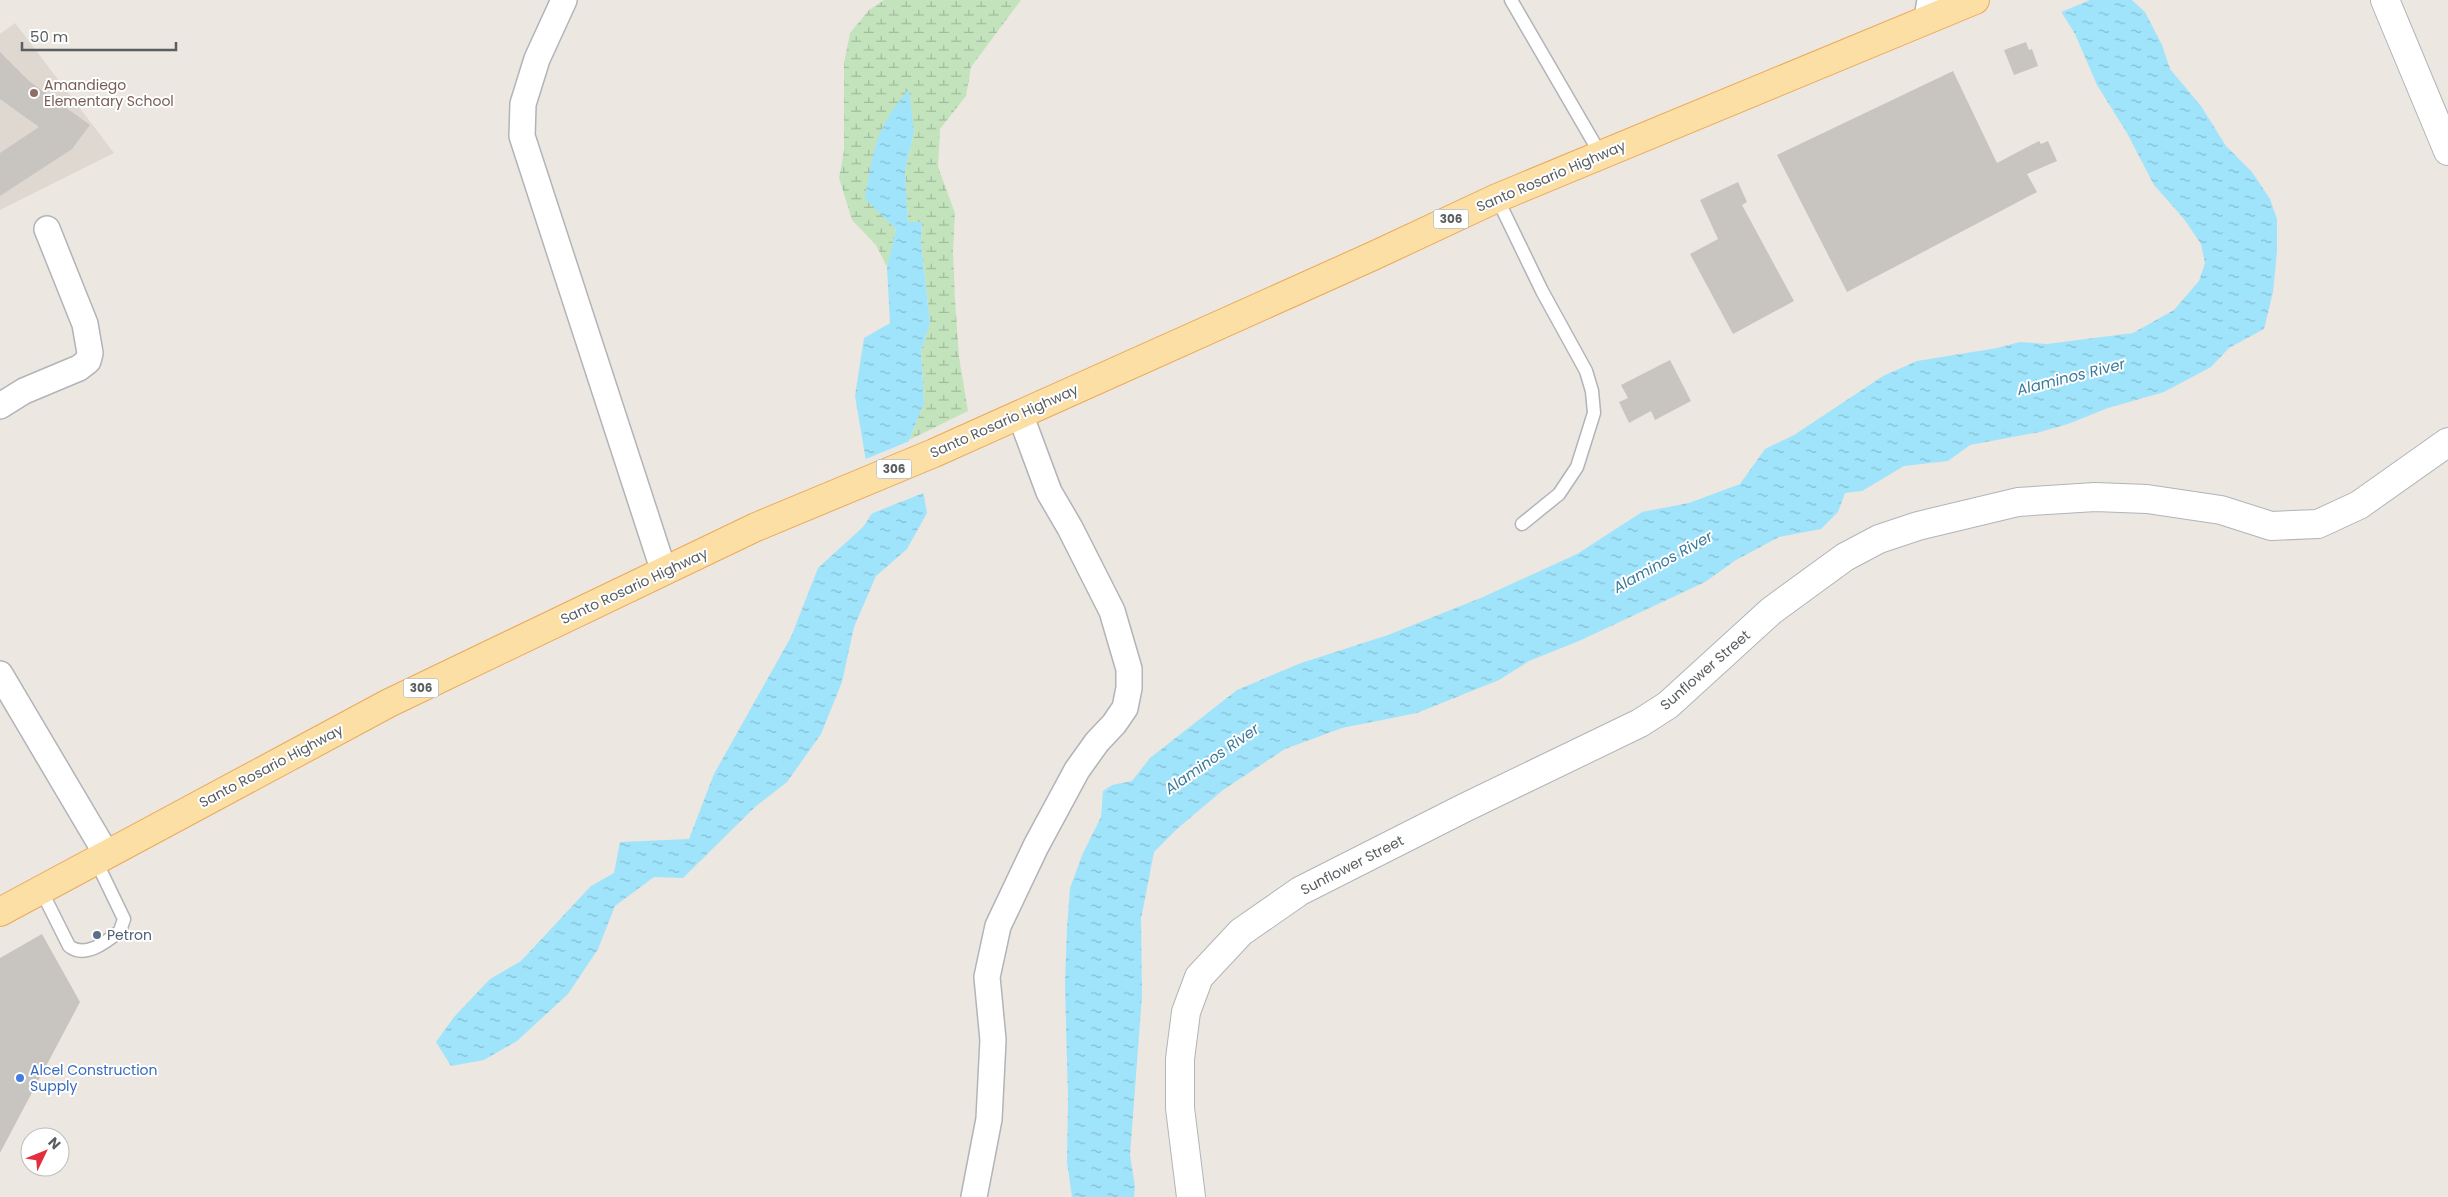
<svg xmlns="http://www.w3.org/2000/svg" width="2448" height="1197" viewBox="0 0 2448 1197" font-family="Poppins,sans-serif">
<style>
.education{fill:#ded8d1}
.wetland{fill:url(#wetland-marsh)}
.water{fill:url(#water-ripples)}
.pier{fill:#ece7e0}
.building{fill:#c8c4bf}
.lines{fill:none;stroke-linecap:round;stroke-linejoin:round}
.lane-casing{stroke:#b1b4b8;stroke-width:15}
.street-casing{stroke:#b1b4b8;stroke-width:28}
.secondary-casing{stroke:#b0b5b8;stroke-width:30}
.primary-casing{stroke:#eca958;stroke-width:30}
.lane{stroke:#fff;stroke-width:12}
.street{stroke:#fff;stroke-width:25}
.secondary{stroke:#fff;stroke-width:28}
.primary{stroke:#fcdfa4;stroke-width:28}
.education-dot{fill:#8d6e63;stroke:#fff;stroke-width:2}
.service-dot{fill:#5c6f8a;stroke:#fff;stroke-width:2}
.shop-dot{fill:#3f7fe0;stroke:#fff;stroke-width:2}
.labels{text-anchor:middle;stroke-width:4;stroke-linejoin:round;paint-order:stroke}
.shield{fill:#fff;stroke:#8b8e90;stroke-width:1}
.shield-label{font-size:12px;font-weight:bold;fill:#595e61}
.education-label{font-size:14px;fill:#785e54;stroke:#fff;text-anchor:start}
.street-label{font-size:14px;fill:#595e61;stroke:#fff}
.service-label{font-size:14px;fill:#4e5e75;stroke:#fff;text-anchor:start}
.shop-label{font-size:14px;fill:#366cbe;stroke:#fff;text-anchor:start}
.water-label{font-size:15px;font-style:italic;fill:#3a7b9b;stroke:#fff}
</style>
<defs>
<pattern id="wetland-marsh" width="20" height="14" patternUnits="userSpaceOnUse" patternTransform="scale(1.25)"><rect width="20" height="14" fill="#c3e3bd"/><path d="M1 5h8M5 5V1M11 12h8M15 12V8" fill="none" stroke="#a1bb9d"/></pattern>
<pattern id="water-ripples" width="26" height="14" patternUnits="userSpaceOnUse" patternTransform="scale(1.25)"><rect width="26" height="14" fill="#a0e4fc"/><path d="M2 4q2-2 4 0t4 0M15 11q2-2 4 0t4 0" fill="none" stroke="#85bccf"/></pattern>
</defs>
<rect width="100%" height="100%" fill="#ece7e0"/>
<path class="education" d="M15,23L114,153L0,210V34Z"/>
<path class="wetland" d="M884,0H1021L971,67L966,96L940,129L938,167L955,213L953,251L955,300L959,357L968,411L909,440L924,403L921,351L930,323L921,243L922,223L908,222L905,171L914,132L912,121L885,218L896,229L887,267L876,245L852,220L839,178L844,151V63L850,33L869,10Z"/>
<path class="water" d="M2054,0H2132L2145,12L2162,45L2170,69L2201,106L2226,146L2252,172L2270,199L2277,219V252L2273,292L2264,329L2229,348L2211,367L2164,392L2108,408L2068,424L2040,432L1970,445L1948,461L1904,466L1862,491L1845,493L1838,512L1821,529L1779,537L1736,560L1705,582L1579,641L1529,661L1499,680L1417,713L1342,728L1285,749L1223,790L1177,829L1154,852L1141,919L1142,996L1130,1155L1135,1187L1134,1197H1072L1067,1162L1068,1099L1065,985L1067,928L1070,888L1083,853L1101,817L1103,791L1112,785L1132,781L1150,758L1237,690L1301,663L1388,635L1483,597L1577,554L1642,512L1689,503L1740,484L1765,449L1794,435L1883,376L1917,361L1997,348L2020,342L2047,344L2133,333L2174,310L2199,281L2205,263L2201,244L2184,219L2154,185L2127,133L2097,85L2075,34Z
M909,89L914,132L905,171L908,222H922L921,243L930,323L921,351L924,403L909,440L908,455L868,473L855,396L864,338L890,323L887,267L896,229L865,199C873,151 876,127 909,89Z
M921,479L927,513L907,549L876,576L854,627L842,682L821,734L787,782L755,807L683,878L654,877L615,906L598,949L568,994L517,1041L484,1060L451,1066L436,1042L454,1017L490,979L521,961L591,886L614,873L620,842L689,839L714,774L791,637L818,568L863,527L883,497Z"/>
<path class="pier" d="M2051,0H2090L2059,13Z
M912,440L910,455L865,474L863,460Z
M920,476L923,478L926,492L868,515L882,495Z"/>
<path class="building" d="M2026,42L2029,50L2032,49L2038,66L2014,75L2004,50Z
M0,52L29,81L90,125L72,149L0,196V153L39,127L0,99Z
M1953,71L1997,163L2039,141L2041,144L2048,141L2057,161L2027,174L2037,192L1847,292L1777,155Z
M1738,182L1747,202L1742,205L1794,301L1733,334L1690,254L1718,239L1700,200Z
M1670,360L1691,401L1655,420L1651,411L1629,423L1619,402L1628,398L1621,385Z
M42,934L80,1002L0,1153V958Z"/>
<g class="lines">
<g class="lane-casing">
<path id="lane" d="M1511,0L1601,155
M1497,198L1542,291L1586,371L1592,391L1594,413L1577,467L1559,494L1522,524
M41,890L69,946C85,959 106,942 120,931L124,919L96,861"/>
</g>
<g class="street-casing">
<path id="street" d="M564,0L537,59L523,104L522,136L664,572
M1927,18L1930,0
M0,406L24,391L79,368L88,361L90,353L85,324L47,229
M0,674L107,855
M974,1197L989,1119L993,1040L987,977L998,926L1036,846L1077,770L1097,742L1114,724L1125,708L1129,688V669L1112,611L1070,528L1049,492L1020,414"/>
</g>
<g class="secondary-casing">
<path id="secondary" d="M2385,0L2448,151
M1191,1197L1180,1108V1059L1186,1012L1199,977L1241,932L1300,891L1464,808L1640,723L1668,705L1771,611L1845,557L1879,539L1918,526L2018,502L2095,497L2147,499L2221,510L2271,526L2318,524L2359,505L2448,442"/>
</g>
<g class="primary-casing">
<path id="primary" d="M0,912L389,703L756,527L934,453L1373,256L1497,198L1975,0"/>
</g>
<use href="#lane" class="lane"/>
<use href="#street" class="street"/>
<use href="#secondary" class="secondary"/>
<use href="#primary" class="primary"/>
</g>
<circle class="education-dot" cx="34" cy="93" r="5"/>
<circle class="service-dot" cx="97" cy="935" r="5"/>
<circle class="shop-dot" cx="20" cy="1078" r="5"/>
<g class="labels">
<g class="shield">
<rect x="1433.5" y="209.5" width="35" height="19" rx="4"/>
<rect x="876.5" y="459.5" width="35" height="19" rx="4"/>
<rect x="403.5" y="678.5" width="35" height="19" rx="4"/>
</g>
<g class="shield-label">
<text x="1451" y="223">306</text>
<text x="894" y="473">306</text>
<text x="421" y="692">306</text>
</g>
<g class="education-label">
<text x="44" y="90">Amandiego<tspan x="44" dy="16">Elementary School</tspan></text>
</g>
<g class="street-label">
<text transform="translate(1551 176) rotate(-23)" y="5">Santo Rosario Highway</text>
<text transform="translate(1004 421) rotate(-24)" y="5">Santo Rosario Highway</text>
<text transform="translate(634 586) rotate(-25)" y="5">Santo Rosario Highway</text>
<text transform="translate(1705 670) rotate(-41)" y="5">Sunflower Street</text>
<text transform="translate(271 766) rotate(-28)" y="5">Santo Rosario Highway</text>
<text transform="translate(1352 865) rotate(-27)" y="5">Sunflower Street</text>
</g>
<g class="service-label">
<text x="107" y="940">Petron</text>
</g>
<g class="shop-label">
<text x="30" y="1075">Alcel Construction<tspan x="30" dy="16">Supply</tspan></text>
</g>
<g class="water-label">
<text transform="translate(2071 377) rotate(-14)" y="5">Alaminos River</text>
<text transform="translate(1663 562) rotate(-29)" y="5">Alaminos River</text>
<text transform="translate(1212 759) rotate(-35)" y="5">Alaminos River</text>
</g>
</g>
<g transform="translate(45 1152) rotate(47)"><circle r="24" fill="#ffffff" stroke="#bdbfc0"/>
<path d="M0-4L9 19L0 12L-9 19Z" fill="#e32e40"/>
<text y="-8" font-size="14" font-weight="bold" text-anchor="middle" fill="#595e61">N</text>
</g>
<path d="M22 42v8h154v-8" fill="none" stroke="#595e61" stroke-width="2.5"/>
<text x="30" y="42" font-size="15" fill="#595e61" stroke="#ffffff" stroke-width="4" paint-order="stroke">50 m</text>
</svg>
